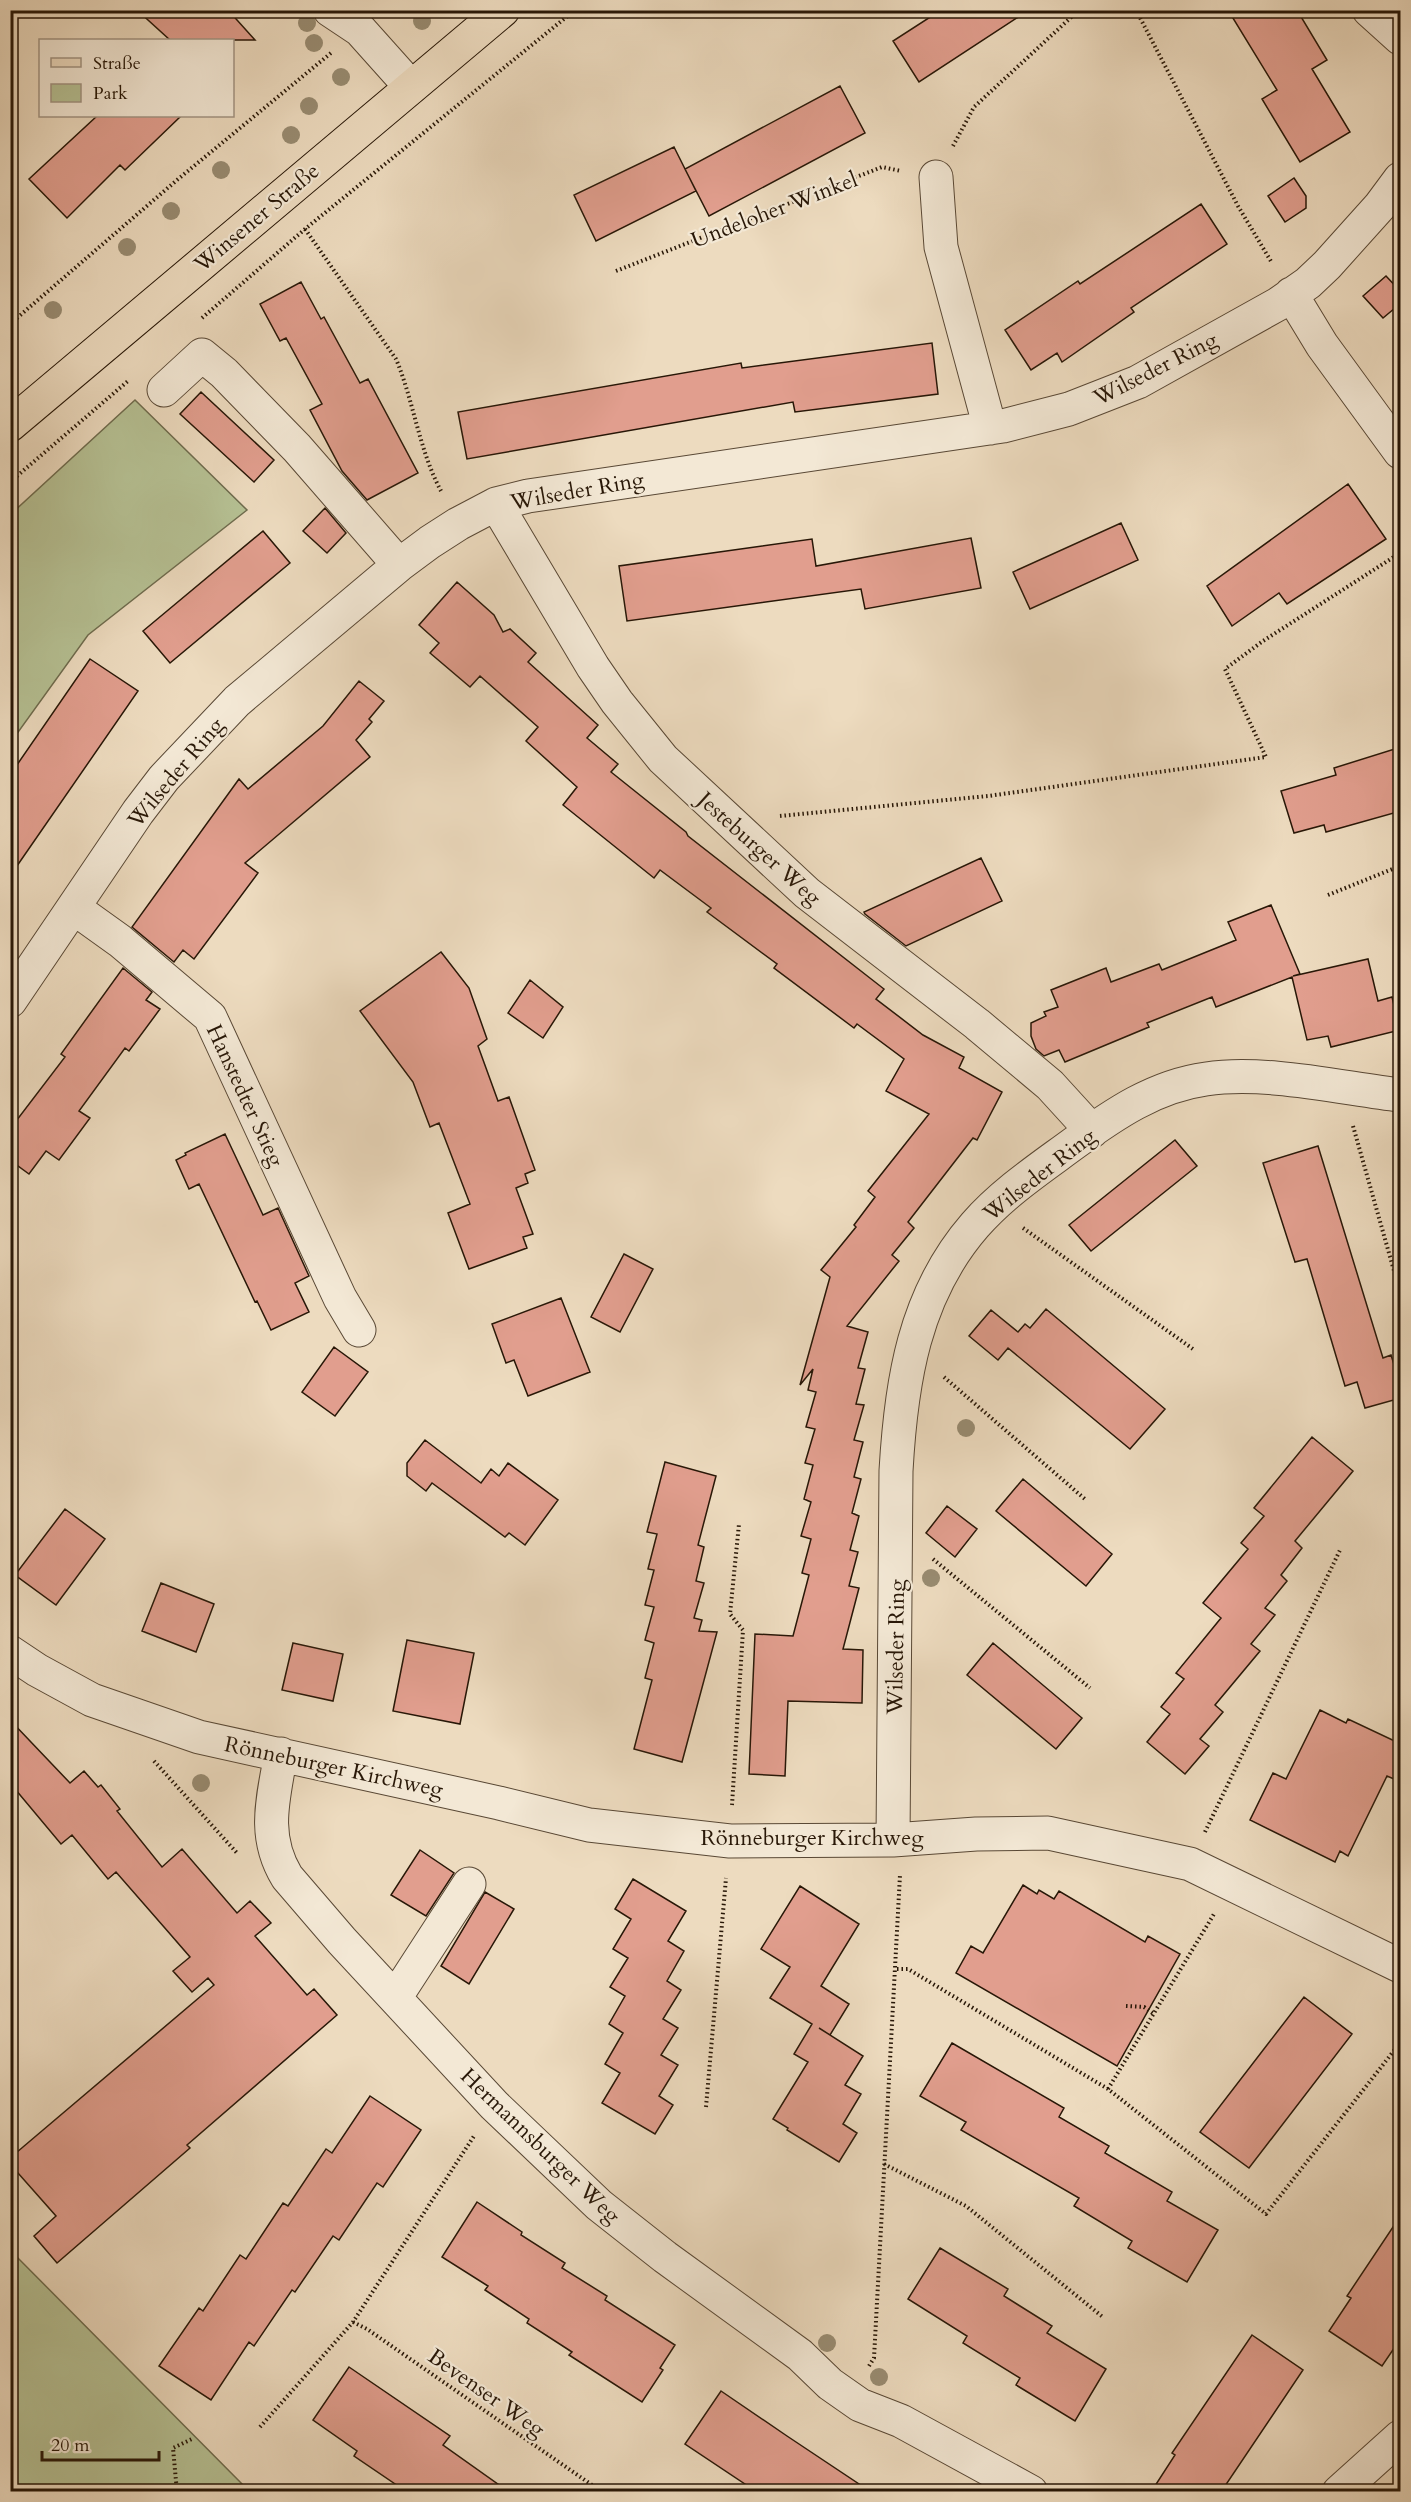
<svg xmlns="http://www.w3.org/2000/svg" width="1411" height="2502" font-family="Cardo,serif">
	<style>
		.green { fill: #b6c194; stroke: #6f6c4e; stroke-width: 1.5 }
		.building { fill: #e19e8e; stroke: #281707; stroke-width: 1.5 }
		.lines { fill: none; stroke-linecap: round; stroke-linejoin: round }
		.minor-casing { stroke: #594835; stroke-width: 35 }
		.major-casing { stroke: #281707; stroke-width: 35 }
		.path { stroke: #281707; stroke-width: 4; stroke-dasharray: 1.5 3; stroke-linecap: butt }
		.minor { stroke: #f3e8d5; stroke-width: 33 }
		.major { stroke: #eddbbf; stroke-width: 33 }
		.tree { fill: #988b71 }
		.labels { text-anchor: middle; stroke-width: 4.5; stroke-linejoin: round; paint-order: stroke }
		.street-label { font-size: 22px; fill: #281707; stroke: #f3e8d5 }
	</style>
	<rect width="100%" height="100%" fill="#eddbbf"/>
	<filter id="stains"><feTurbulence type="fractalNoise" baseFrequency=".00333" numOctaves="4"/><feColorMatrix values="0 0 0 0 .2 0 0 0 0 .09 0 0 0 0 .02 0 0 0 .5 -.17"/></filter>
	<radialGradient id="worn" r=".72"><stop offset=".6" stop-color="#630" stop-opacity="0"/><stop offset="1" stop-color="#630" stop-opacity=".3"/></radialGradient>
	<path class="green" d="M 135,400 L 247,510 L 88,635 L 11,742 L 11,514 Z
		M 10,2250 L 249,2491 L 11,2491 Z"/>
	<path class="building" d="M 137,10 L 228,10 L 255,40 L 170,40 Z
		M 941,10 L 1029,10 L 919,82 L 893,41 Z
		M 1228,10 L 1297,10 L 1327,60 L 1312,69 L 1350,132 L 1300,162 L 1262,99 L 1277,90 Z
		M 840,86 L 865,133 L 709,216 L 685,169 Z
		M 97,116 L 181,116 L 125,170 L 120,165 L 67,218 L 29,179 Z
		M 674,147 L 696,191 L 596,241 L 574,195 Z
		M 1294,178 L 1306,196 L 1306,208 L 1285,222 L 1268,196 Z
		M 1201,204 L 1227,244 L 1131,308 L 1134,312 L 1062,362 L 1057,353 L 1031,370 L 1005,330 L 1078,281 L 1080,284 Z
		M 1386,276 L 1401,292 L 1401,303 L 1383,318 L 1363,296 Z
		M 301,282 L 321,319 L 324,317 L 360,383 L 368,379 L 418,473 L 367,500 L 342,471 L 310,410 L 322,404 L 286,338 L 280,341 L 260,304 Z
		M 932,343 L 938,394 L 795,412 L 793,402 L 467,459 L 458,412 L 741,363 L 742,368 Z
		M 201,392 L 274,460 L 254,482 L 180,414 Z
		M 1348,484 L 1386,539 L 1287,604 L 1279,593 L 1232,626 L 1207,586 Z
		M 325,508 L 346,533 L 327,553 L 303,531 Z
		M 1121,523 L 1138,560 L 1030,609 L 1013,572 Z
		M 263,531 L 290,563 L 170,663 L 143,631 Z
		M 971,538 L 981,588 L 865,609 L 861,589 L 627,621 L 619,566 L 812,539 L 816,566 Z
		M 457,582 L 494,615 L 503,632 L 510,629 L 536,653 L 528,662 L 598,725 L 587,738 L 618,764 L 611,772 L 686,832 L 688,836 L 884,989 L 876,999 L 923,1035 L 964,1057 L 959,1068 L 1002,1092 L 977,1140 L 973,1138 L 908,1222 L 914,1228 L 892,1255 L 899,1261 L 847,1326 L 868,1332 L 858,1368 L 865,1369 L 856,1404 L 864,1405 L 854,1440 L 863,1442 L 854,1477 L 861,1479 L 852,1513 L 859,1516 L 850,1550 L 858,1552 L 849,1586 L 859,1588 L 843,1649 L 863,1650 L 862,1703 L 788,1701 L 785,1776 L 749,1774 L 755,1634 L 793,1636 L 809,1575 L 802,1573 L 811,1539 L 801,1536 L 811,1502 L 804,1499 L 813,1465 L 805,1463 L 815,1429 L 806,1427 L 816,1392 L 808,1390 L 813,1369 L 800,1385 L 830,1277 L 821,1270 L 856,1227 L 854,1225 L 875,1197 L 868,1191 L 929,1114 L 886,1091 L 904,1059 L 857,1024 L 854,1028 L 774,968 L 777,964 L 707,912 L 711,908 L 660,870 L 654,878 L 563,805 L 577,787 L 526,741 L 538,727 L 480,676 L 470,687 L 430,653 L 439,643 L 419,625 Z
		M 90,659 L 138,691 L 10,876 L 10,775 Z
		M 359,681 L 384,701 L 369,719 L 372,722 L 356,740 L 370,757 L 245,863 L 258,873 L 194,959 L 183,950 L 174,962 L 132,927 L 239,779 L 248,789 L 323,726 Z
		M 1401,747 L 1401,811 L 1326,832 L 1324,825 L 1294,833 L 1281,791 L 1336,775 L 1334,768 Z
		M 981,858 L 1002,901 L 906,946 L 865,914 L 864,912 Z
		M 1271,905 L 1300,974 L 1293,976 L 1368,959 L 1378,1001 L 1392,997 L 1400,1030 L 1331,1047 L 1328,1036 L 1307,1040 L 1292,977 L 1216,1007 L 1212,997 L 1147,1023 L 1149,1027 L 1065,1062 L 1059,1050 L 1044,1056 L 1036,1049 L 1031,1036 L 1031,1023 L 1046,1016 L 1044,1012 L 1058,1007 L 1051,990 L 1106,968 L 1111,982 L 1159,964 L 1162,970 L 1236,940 L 1228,922 Z
		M 441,952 L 469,988 L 487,1039 L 478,1046 L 498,1101 L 509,1097 L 535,1170 L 525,1174 L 528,1183 L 516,1188 L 533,1234 L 523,1237 L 527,1248 L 469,1269 L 448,1213 L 470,1204 L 439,1123 L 430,1127 L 413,1082 L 360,1011 Z
		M 123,968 L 152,992 L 146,1000 L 160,1009 L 129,1051 L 125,1048 L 79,1111 L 90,1118 L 59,1160 L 46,1151 L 29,1174 L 10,1160 L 10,1129 L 65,1057 L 61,1054 Z
		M 530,980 L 563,1007 L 543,1038 L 508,1013 Z
		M 225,1134 L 263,1215 L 278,1208 L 309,1276 L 295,1283 L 309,1312 L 271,1330 L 257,1301 L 255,1302 L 199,1184 L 189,1189 L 176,1160 L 186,1155 L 185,1153 Z
		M 1175,1140 L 1197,1166 L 1091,1251 L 1069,1225 Z
		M 1318,1146 L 1383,1358 L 1391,1355 L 1401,1387 L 1401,1398 L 1365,1408 L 1357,1382 L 1345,1386 L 1307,1259 L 1295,1262 L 1263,1163 Z
		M 624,1254 L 653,1269 L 620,1332 L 591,1317 Z
		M 561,1298 L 590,1372 L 528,1396 L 514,1360 L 506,1363 L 492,1324 Z
		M 1046,1309 L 1165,1409 L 1130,1449 L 1008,1348 L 998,1360 L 969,1336 L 991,1310 L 1018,1332 L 1025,1324 L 1030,1328 Z
		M 334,1347 L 368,1372 L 335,1416 L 302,1392 Z
		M 1312,1437 L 1353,1471 L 1295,1541 L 1302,1548 L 1281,1575 L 1287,1581 L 1265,1608 L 1275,1615 L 1251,1644 L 1260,1651 L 1215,1705 L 1223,1712 L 1200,1739 L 1209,1746 L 1185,1774 L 1147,1742 L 1170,1714 L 1161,1707 L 1184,1679 L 1176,1673 L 1221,1618 L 1203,1603 L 1248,1549 L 1241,1543 L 1264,1516 L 1254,1508 Z
		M 425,1440 L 481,1483 L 491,1469 L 499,1476 L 508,1463 L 558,1500 L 525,1545 L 509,1533 L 505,1537 L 432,1483 L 426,1491 L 407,1476 L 407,1463 Z
		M 665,1462 L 716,1476 L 698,1545 L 704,1547 L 696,1581 L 704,1583 L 694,1618 L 702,1620 L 699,1631 L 717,1632 L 682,1762 L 634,1749 L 652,1680 L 645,1678 L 654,1643 L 645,1640 L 654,1607 L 645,1605 L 654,1570 L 648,1569 L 657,1534 L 647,1532 Z
		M 1023,1479 L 1112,1554 L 1086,1586 L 996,1511 Z
		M 947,1506 L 977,1529 L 955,1557 L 926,1533 Z
		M 65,1509 L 105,1539 L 56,1605 L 15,1575 Z
		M 161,1583 L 214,1604 L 196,1652 L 142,1631 Z
		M 407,1640 L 474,1653 L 460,1724 L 393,1711 Z
		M 293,1643 L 343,1654 L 333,1701 L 282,1690 Z
		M 993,1643 L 1082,1718 L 1056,1749 L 967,1675 Z
		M 1320,1710 L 1346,1723 L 1348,1719 L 1401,1744 L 1401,1782 L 1387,1776 L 1348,1856 L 1340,1851 L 1335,1862 L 1250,1820 L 1273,1773 L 1286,1779 Z
		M 10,1720 L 70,1783 L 84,1771 L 98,1787 L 101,1785 L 120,1809 L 117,1811 L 162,1867 L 182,1849 L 237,1913 L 250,1901 L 271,1923 L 255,1936 L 307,1995 L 314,1989 L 337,2015 L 187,2145 L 190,2148 L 57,2263 L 34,2236 L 56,2216 L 10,2164 L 10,2158 L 214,1985 L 208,1978 L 192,1992 L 173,1971 L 190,1957 L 164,1927 L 116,1872 L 108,1879 L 72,1835 L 61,1844 L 10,1783 Z
		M 420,1850 L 454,1873 L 426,1916 L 391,1895 Z
		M 633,1879 L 686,1911 L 668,1941 L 684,1951 L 667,1981 L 681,1990 L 663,2019 L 678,2028 L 661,2055 L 678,2065 L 659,2096 L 673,2105 L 655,2134 L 602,2103 L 620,2073 L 605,2064 L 623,2033 L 609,2024 L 625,1996 L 610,1987 L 628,1958 L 613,1949 L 631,1919 L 615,1909 Z
		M 1023,1885 L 1037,1894 L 1039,1890 L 1054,1899 L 1059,1891 L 1145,1942 L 1148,1936 L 1180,1954 L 1117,2066 L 956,1973 L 971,1946 L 983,1953 Z
		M 800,1886 L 859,1924 L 821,1986 L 849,2004 L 830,2035 L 819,2028 L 863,2056 L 845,2085 L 861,2094 L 843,2124 L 857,2133 L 839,2162 L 787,2130 L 788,2128 L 773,2119 L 808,2062 L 794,2054 L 812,2024 L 770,1998 L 790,1967 L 761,1949 Z
		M 485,1892 L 514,1909 L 469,1984 L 441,1966 Z
		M 1304,1997 L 1352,2034 L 1249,2168 L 1200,2132 Z
		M 952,2043 L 1064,2108 L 1059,2117 L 1109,2146 L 1105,2153 L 1172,2192 L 1167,2201 L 1218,2230 L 1187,2282 L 1128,2248 L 1132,2241 L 1074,2206 L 1079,2198 L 961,2130 L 966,2122 L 920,2096 Z
		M 370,2096 L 421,2130 L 383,2187 L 377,2183 L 339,2240 L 333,2236 L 295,2292 L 292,2290 L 254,2346 L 249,2342 L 211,2400 L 159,2366 L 199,2308 L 203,2311 L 240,2255 L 246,2259 L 283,2203 L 288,2206 L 326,2149 L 332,2153 Z
		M 477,2202 L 522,2232 L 521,2235 L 565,2263 L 562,2268 L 607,2296 L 605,2300 L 675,2345 L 660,2368 L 663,2370 L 642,2402 L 569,2355 L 572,2352 L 527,2323 L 529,2319 L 485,2290 L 488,2286 L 442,2257 Z
		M 1401,2215 L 1401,2338 L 1382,2366 L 1329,2331 L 1351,2298 L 1347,2296 Z
		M 940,2248 L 1008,2289 L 1004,2296 L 1052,2326 L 1047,2333 L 1106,2369 L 1075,2421 L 1016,2385 L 1020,2378 L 963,2343 L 967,2336 L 908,2299 Z
		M 1252,2335 L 1303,2370 L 1221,2492 L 1151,2492 L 1175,2455 L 1172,2453 Z
		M 349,2367 L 450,2436 L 443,2445 L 509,2492 L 407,2492 L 354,2456 L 357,2451 L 313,2420 Z
		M 721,2391 L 787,2436 L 871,2492 L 757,2492 L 685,2444 Z"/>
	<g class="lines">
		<g class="minor-casing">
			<path id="minor" d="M 330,10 L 360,30 L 411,87
				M 1369,10 L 1400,38
				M 936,177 L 941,247 L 990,428
				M 1291,294 L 1322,345 L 1400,452
				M 164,390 L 202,355 L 224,373 L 297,448 L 399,565
				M 496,504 L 593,667 L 617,702 L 663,759 L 807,893 L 977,1024 L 1050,1085 L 1092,1131
				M 74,908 L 120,941 L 210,1017 L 340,1298 L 359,1330
				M 10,1001 L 138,812 L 164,778 L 237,701 L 399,565 L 430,542 L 458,524 L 496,504 L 528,496 L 1003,426 L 1069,409 L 1138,382 L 1278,304 L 1308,283 L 1327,265 L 1380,206 L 1400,179
				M 10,1652 L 37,1670 L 92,1700 L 199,1737 L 499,1803 L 589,1825 L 730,1841 L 893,1840 L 976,1834 L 1048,1833 L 1190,1864 L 1400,1966
				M 281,1754 C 273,1799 262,1836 287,1877 L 342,1941 L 494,2105 L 599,2205 L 665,2257 L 800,2355 L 830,2384 L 860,2405 L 901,2421 L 1031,2492
				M 893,1840 L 896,1471 C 901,1382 914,1295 975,1225 C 1003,1193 1039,1169 1073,1144 C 1114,1114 1155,1086 1206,1079 C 1265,1070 1341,1088 1400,1095
				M 395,1998 L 469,1884
				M 1339,2492 L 1400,2437"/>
		</g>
		<g class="major-casing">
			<path id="major" d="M 10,425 L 503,10"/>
		</g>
		<path class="path" d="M 1136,10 L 1238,206 L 1272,263
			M 953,146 L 974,107 L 1079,10
			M 305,229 L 396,359 C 414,402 419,450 441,491
			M 616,271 L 882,167 L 901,171
			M 202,318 L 305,229 L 575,10
			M 10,324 L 177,180 L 331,53
			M 10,482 L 128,381
			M 780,816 L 988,796 L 1266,757 L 1225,669 L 1263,641 L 1400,553
			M 1328,895 L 1400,866
			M 1353,1126 L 1400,1292
			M 1023,1228 L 1193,1349
			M 944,1377 L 1086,1500
			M 933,1559 L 1090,1688
			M 154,1761 L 237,1853
			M 732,1805 L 743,1630 L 730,1614 L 739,1524
			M 1205,1832 L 1341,1548
			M 897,1969 L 908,1969 L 1108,2089 L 1266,2214 L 1400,2043
			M 1126,2006 L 1144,2007 L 1154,2014
			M 1108,2089 L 1214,1914
			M 706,2107 L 726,1878
			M 884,2164 L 966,2206 L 1104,2318
			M 353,2322 L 367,2329 L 602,2492
			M 869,2366 L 874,2358 L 900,1875
			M 260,2427 L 353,2322 L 474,2136
			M 177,2492 L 173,2448 L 194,2438"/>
		<use href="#minor" class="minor"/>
		<use href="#major" class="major"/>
	</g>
	<g class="tree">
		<circle cx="422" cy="21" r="9"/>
		<circle cx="307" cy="23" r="9"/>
		<circle cx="314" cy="43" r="9"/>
		<circle cx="341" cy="77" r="9"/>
		<circle cx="309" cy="106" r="9"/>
		<circle cx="291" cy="135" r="9"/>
		<circle cx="221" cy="170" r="9"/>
		<circle cx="171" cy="211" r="9"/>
		<circle cx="127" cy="247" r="9"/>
		<circle cx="53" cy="310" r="9"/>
		<circle cx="966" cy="1428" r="9"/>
		<circle cx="931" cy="1578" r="9"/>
		<circle cx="201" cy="1783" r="9"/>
		<circle cx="827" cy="2343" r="9"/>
		<circle cx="879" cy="2377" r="9"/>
	</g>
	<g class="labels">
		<g class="street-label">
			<text transform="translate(774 209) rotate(-21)" y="8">Undeloher Winkel</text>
			<text transform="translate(256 217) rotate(-40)" y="8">Winsener Straße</text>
			<text transform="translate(1155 368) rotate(-27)" y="8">Wilseder Ring</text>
			<text transform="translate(577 490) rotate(-10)" y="8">Wilseder Ring</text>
			<text transform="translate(175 772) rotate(-50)" y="8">Wilseder Ring</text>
			<text transform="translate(760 848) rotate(42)" y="8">Jesteburger Weg</text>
			<text transform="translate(246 1095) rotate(65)" y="8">Hanstedter Stieg</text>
			<text transform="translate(1039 1174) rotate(-38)" y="8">Wilseder Ring</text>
			<text transform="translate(895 1647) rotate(-89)" y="8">Wilseder Ring</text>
			<text transform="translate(334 1766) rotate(12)" y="8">Rönneburger Kirchweg</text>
			<text x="812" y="1845">Rönneburger Kirchweg</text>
			<text transform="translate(541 2145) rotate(44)" y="8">Hermannsburger Weg</text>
			<text transform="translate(487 2392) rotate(35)" y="8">Bevenser Weg</text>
		</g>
	</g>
	<rect width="1411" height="2502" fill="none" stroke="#eddbbf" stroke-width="36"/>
	<rect x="12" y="12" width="1387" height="2478" fill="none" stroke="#281707" stroke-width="3"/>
	<rect x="18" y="18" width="1375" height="2466" fill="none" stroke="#281707" stroke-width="1.5"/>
	<rect x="39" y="39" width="195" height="78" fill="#f3e8d5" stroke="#a29483" stroke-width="1.5"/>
	<rect x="51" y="58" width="30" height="9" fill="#eddbbf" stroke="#a29483" stroke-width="1.5"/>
	<text x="93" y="69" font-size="18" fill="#281707">Straße</text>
	<rect x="51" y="84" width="30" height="18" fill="#b6c194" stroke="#a29483" stroke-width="1.5"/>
	<text x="93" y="99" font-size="18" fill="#281707">Park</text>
	<path d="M42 2451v9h117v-9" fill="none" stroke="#281707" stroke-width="3"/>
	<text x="51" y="2451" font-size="18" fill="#281707" stroke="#f3e8d5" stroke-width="4.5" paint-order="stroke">20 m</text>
	<rect width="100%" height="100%" filter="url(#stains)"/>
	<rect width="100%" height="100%" fill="url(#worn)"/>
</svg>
